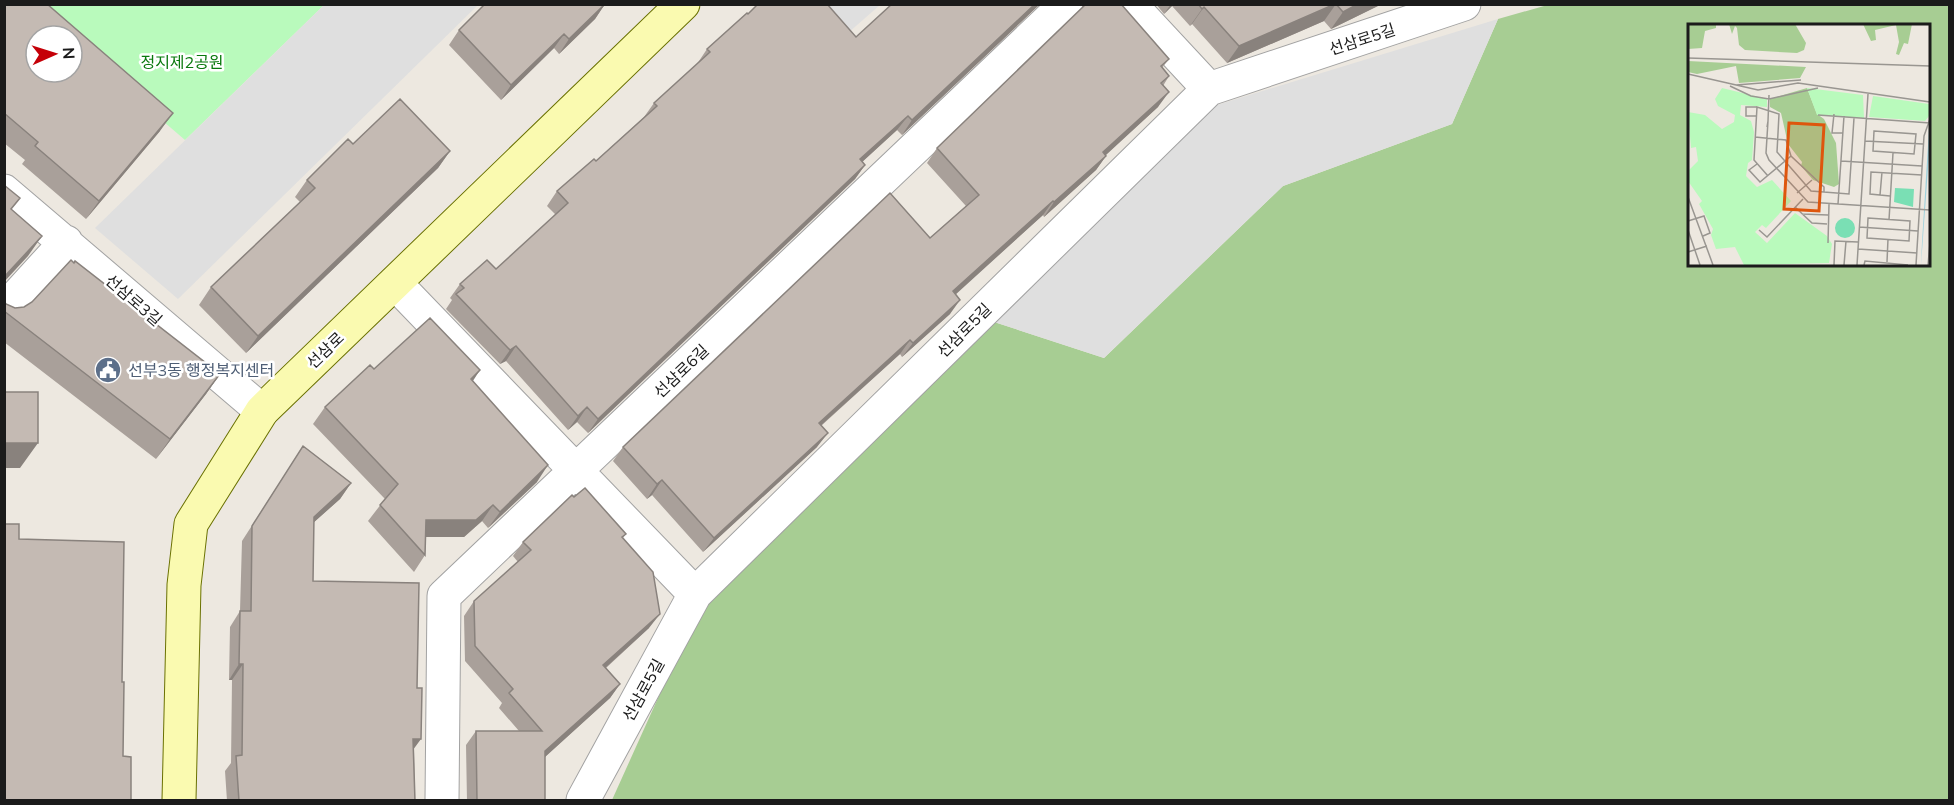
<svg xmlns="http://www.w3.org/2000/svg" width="1954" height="805" font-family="Mulish,'Noto Sans KR',sans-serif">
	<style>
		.forest { fill: #a7cd93; fill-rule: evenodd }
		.park { fill: #b9fabc }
		.parking { fill: #dfdfdf }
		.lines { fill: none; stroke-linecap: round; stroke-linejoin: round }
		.street-casing { stroke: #a2a2a2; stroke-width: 35 }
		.secondary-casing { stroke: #6a7102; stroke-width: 35 }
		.street { stroke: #fff; stroke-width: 33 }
		.secondary { stroke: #fafab0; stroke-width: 33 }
		.wall { fill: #a9a09a }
		.shaded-wall { fill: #89827d }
		.building { fill: #c4bab3; stroke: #89827d; stroke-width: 1.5; fill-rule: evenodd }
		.labels { text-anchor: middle; stroke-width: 5; stroke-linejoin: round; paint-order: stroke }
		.street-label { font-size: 16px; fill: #1b1b1b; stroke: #fff }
		.park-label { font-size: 16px; fill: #09790d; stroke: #fff }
		.service-label { font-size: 16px; fill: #4e5e75; stroke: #fff; text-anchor: start }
		.inset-road { fill: none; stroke: #999691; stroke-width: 1.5 }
		.view { fill: #de560d; fill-opacity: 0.15; stroke: #de560d; stroke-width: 3 }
		.inset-edge { fill: none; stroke: #1b1b1b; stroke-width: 3 }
	</style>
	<rect width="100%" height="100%" fill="#ede8e0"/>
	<path class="forest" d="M 1551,4 L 1949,5 L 1949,800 L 612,800 L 695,616 L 991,321 L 1104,358 L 1283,186 L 1452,124 L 1498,19 ZM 1690,26 L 1928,26 L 1928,264 L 1690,264 Z"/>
	<path class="park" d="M 28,5 L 324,5 L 185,140 L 72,43 L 72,36 Z"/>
	<path class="parking" d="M 324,5 L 478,5 L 178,299 L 95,228 Z
		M 822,5 L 880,5 L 848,33 Z
		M 1498,19 L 1452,124 L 1283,186 L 1104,358 L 991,321 L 1207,108 Z"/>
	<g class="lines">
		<g class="street-casing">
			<path id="street" d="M 1130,4 L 1209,89
				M 4,191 L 262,411
				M 395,283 L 695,594
				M 4,310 L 66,242
				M 442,800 L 444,596 L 1066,4
				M 583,800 L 695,594 L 1209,89 L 1464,4"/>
		</g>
		<g class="secondary-casing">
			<path id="secondary" d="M 179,800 L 184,585 L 191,524 L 262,411 L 683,4"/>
		</g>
		<use href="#street" class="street"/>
		<use href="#secondary" class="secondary"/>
	</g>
	<path class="wall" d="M 4,4 L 160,131 L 86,219 L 22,164 L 25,160 L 4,143 Z
		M 605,4 L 595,19 L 559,54 L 554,48 L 501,100 L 449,45 L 459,30 Z
		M 892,4 L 1040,4 L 902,135 L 897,130 L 862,162 L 865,165 L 855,179 L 588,433 L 577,422 L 568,430 L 506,361 L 500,364 L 446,309 L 452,300 L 450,298 L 460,284 L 496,269 L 556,215 L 547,206 L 557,191 L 596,161 L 644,117 L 654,103 L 697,64 L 707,49 L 748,14 L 856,37 Z
		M 1156,4 L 1382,4 L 1331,29 L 1324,21 L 1227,63 L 1192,24 L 1190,26 L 1172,6 L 1164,14 Z
		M 1169,59 L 1162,68 L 1169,76 L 1163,86 L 1158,107 L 1105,155 L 1106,156 L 1096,170 L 1044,217 L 1043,215 L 955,294 L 950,314 L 902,357 L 900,354 L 821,426 L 817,447 L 703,552 L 652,495 L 647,499 L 613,461 L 623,447 L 930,238 L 966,206 L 927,163 L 937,148 Z
		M 353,144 L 450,151 L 438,168 L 246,353 L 199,305 L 211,287 L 300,202 L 295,197 L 307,180 Z
		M 4,301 L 6,304 L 15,308 L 220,374 L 206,394 L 156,459 L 4,342 Z
		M 374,369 L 473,381 L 537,482 L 488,528 L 482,521 L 464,537 L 426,537 L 425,555 L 414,572 L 368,521 L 385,499 L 313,424 L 325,407 Z
		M 303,446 L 351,483 L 340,499 L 314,522 L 313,581 L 414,749 L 415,801 L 227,801 L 225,771 L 231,763 L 232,680 L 229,680 L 230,627 L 240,611 L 242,541 Z
		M 574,497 L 626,534 L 623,538 L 649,628 L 606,668 L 620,684 L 610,698 L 545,757 L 545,801 L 467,801 L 466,745 L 476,731 L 519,731 L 499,708 L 502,703 L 465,661 L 464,616 L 474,601 L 518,562 L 513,556 L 523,542 Z"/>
	<path class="shaded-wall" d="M 605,4 L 595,19 L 559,54 L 569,39 Z
		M 1035,4 L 1040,4 L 902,135 L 912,120 Z
		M 1171,4 L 1174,4 L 1164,14 Z
		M 1336,4 L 1324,21 L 1227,63 L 1239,46 Z
		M 1358,4 L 1382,4 L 1331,29 L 1343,12 Z
		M 1204,7 L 1192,24 L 1190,26 L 1202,9 Z
		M 564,34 L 554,48 L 501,100 L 511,85 Z
		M 1169,92 L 1158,107 L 1093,167 L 1103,152 Z
		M 173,113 L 160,131 L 86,219 L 99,201 Z
		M 908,116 L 897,130 L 849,174 L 860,159 Z
		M 450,151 L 438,168 L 246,353 L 258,336 Z
		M 1106,156 L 1096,170 L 1044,217 L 1054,202 Z
		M 865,165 L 855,179 L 588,433 L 598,419 Z
		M 1053,201 L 1043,215 L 943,306 L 953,291 Z
		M 42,236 L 28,256 L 4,282 L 4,277 Z
		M 960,300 L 950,314 L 902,357 L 913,343 Z
		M 910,340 L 900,354 L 808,437 L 819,423 Z
		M 516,346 L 506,361 L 500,364 L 510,350 Z
		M 480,370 L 469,387 L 471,379 Z
		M 220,374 L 206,394 L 156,459 L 170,439 Z
		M 587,407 L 577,422 L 568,430 L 578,416 Z
		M 828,433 L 817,447 L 703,552 L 714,538 Z
		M 4,443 L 38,443 L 20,468 L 4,468 Z
		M 548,465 L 537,482 L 488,528 L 500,512 Z
		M 662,480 L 652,495 L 647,499 L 657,484 Z
		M 351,483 L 340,499 L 303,532 L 314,517 Z
		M 493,505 L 482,521 L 464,537 L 414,537 L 426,520 Z
		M 660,614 L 649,628 L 593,679 L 603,665 Z
		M 239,664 L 243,664 L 232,680 L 229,680 Z
		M 620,684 L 610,698 L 535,766 L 545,751 Z
		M 413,739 L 421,739 L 410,754 Z"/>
	<path class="building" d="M 4,4 L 47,4 L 173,113 L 99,201 L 35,146 L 38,142 L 4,113 ZM 36,36 L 72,36 L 72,72 L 36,72 Z
		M 485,4 L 605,4 L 569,39 L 564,34 L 511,85 L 459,30 Z
		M 758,4 L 827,4 L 856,37 L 892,4 L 1035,4 L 912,120 L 908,116 L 860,159 L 865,165 L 598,419 L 587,407 L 578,416 L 516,346 L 510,350 L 456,294 L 464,288 L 460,284 L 487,260 L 496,269 L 568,203 L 557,191 L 594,159 L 596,161 L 657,106 L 654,103 L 710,52 L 707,49 L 747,13 L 748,14 Z
		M 1086,4 L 1121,4 L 1169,59 L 1161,66 L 1169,76 L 1161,83 L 1169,92 L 1103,152 L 1106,156 L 1054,202 L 1053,201 L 953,291 L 960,300 L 913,343 L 910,340 L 819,423 L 828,433 L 714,538 L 662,480 L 657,484 L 623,447 L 890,193 L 930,238 L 979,195 L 937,148 Z
		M 1198,4 L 1335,4 L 1239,46 L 1204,7 L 1202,9 Z
		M 1336,4 L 1358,4 L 1343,12 Z
		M 400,99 L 450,151 L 258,336 L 211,287 L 315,188 L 307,180 L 348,139 L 353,144 Z
		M 4,185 L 20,198 L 11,209 L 42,236 L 4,277 Z
		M 71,260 L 74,263 L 75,261 L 220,374 L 170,439 L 4,311 L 4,301 L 6,304 L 15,308 L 24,307 L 32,302 Z
		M 430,318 L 480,370 L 471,379 L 548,465 L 500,512 L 493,505 L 476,520 L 426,520 L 425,555 L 380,505 L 398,484 L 325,407 L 370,365 L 374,369 Z
		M 4,392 L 38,392 L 38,443 L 4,443 Z
		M 303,446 L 351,483 L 314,517 L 313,581 L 419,583 L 417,688 L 422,688 L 421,739 L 413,739 L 415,801 L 239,801 L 236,756 L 242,755 L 243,664 L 239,664 L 240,611 L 251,611 L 252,526 Z
		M 585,488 L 626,534 L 622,537 L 653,572 L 660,614 L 603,665 L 620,684 L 545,751 L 545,801 L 477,801 L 476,731 L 542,731 L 509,693 L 513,689 L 475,646 L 474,601 L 531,550 L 523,542 L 572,495 L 574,497 Z
		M 4,524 L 19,524 L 19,539 L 124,542 L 122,682 L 124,682 L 123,756 L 131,757 L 131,801 L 4,801 Z"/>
	<defs>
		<g id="civic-disc" transform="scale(1.35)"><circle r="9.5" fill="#5c6f8a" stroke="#fff"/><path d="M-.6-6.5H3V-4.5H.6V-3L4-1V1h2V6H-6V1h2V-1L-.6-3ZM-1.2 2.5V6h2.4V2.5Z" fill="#fff"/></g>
	</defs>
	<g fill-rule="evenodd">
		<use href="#civic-disc" x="108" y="370"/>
	</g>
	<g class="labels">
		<g class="street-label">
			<text transform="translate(1362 39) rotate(-18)" y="6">선삼로5길</text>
			<text transform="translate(134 300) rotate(41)" y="6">선삼로3길</text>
			<text transform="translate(964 330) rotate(-45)" y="6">선삼로5길</text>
			<text transform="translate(325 350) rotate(-44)" y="6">선삼로</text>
			<text transform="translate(681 371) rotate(-44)" y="6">선삼로6길</text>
			<text transform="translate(643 690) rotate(-61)" y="6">선삼로5길</text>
		</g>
		<g class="park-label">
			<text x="182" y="68">정지제2공원</text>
		</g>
		<g class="service-label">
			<text x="128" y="376">선부3동 행정복지센터</text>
		</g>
	</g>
	<g transform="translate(1688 24)">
		<rect width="242" height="242" fill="#ede8e0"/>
		<path d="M 0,0 L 28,0 L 28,4 L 17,7 L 14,24 L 0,25 ZM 41,0 L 107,0 L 118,19 L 116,26 L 109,29 L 57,26 L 51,21 L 49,4 L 47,2 L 44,10 ZM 175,0 L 224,0 L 220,20 L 216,19 L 211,31 L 208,30 L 211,18 L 208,1 L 187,6 L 188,16 L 183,17 ZM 0,37 L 118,43 L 112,54 L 51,59 L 48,42 L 9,50 L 0,48 ZM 119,64 L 129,90 L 136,95 L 148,119 L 151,160 L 146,163 L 125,156 L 113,142 L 114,138 L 100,120 L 93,89 L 82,83 L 82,75 Z" fill="#a7cd93"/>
		<path d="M 34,64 L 79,75 L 79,83 L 53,81 L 52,91 L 63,97 L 66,108 L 64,136 L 60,139 L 58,152 L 69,163 L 84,156 L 103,177 L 78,204 L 74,201 L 67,208 L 79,219 L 107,189 L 139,212 L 144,220 L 141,239 L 56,241 L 47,223 L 28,225 L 23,211 L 25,205 L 11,180 L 14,177 L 0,157 L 0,147 L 10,137 L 8,123 L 3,124 L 0,88 L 17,91 L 34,105 L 46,98 L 47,91 L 30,82 L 27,75 ZM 119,64 L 175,71 L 176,94 L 129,91 ZM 185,72 L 241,80 L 241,92 L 237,97 L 181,93 Z" fill="#b9fabc"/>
		<path d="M 207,164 L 226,165 L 225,183 L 206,178 ZM147 204a10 10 0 1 1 20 0a10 10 0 1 1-20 0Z" fill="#7adfb4"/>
		<path d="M 241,105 L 241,131 L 233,241 L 234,218 Z" fill="#9ed1dc"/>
		<path class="inset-road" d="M 0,34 L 242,42M 0,50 L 70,66 L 110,59 L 242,78M 48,61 L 113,56M 42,62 L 63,72 L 81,75 L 130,64M 146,90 L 144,109 L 155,109M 130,91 L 242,99M 68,92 L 58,92 L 58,83 L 69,83M 80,97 L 81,71M 79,103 L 80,97 L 78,129 L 81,136 L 120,178 L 242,186M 186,107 L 228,110 L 226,130 L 185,127 ZM 67,113 L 98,116 L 103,132 L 136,163 L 136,168M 177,117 L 235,120M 153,137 L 234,142M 69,140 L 61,146 L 72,158 L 103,132M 80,152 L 66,136 L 69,83 L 91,90 L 89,128 L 123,167 L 161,170 L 166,94M 109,169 L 124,156M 192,171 L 194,148M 202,172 L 182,170 L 183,148 L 234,151M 0,173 L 25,241M 150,180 L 156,92M 107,183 L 124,199 L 139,200M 114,190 L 140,191M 180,194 L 222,197 L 221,217 L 179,214 ZM 201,196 L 205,129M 0,197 L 16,192 L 22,209 L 15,212M 171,203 L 230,207M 0,206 L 12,241M 71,206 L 79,213 L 115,175M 140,219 L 141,180M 170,225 L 229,229M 0,228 L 19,222M 199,238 L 200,215M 146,241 L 147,217 L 170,218M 156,241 L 158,217M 169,241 L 180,70M 176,241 L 177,237 L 220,241M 228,241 L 236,112 L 242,95M 240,241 L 242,219"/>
		<path class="view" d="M 101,99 L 136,101 L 131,187 L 96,185 Z"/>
		<rect width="242" height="242" class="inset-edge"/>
	</g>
	<rect width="1954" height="805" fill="none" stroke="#1b1b1b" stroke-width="12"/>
	<g transform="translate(54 54) rotate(87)"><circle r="28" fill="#ffffff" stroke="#a4a4a4" stroke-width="1.5"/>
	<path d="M0-4.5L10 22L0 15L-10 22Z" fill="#c50008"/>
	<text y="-9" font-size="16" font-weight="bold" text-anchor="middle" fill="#1b1b1b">N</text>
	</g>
</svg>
